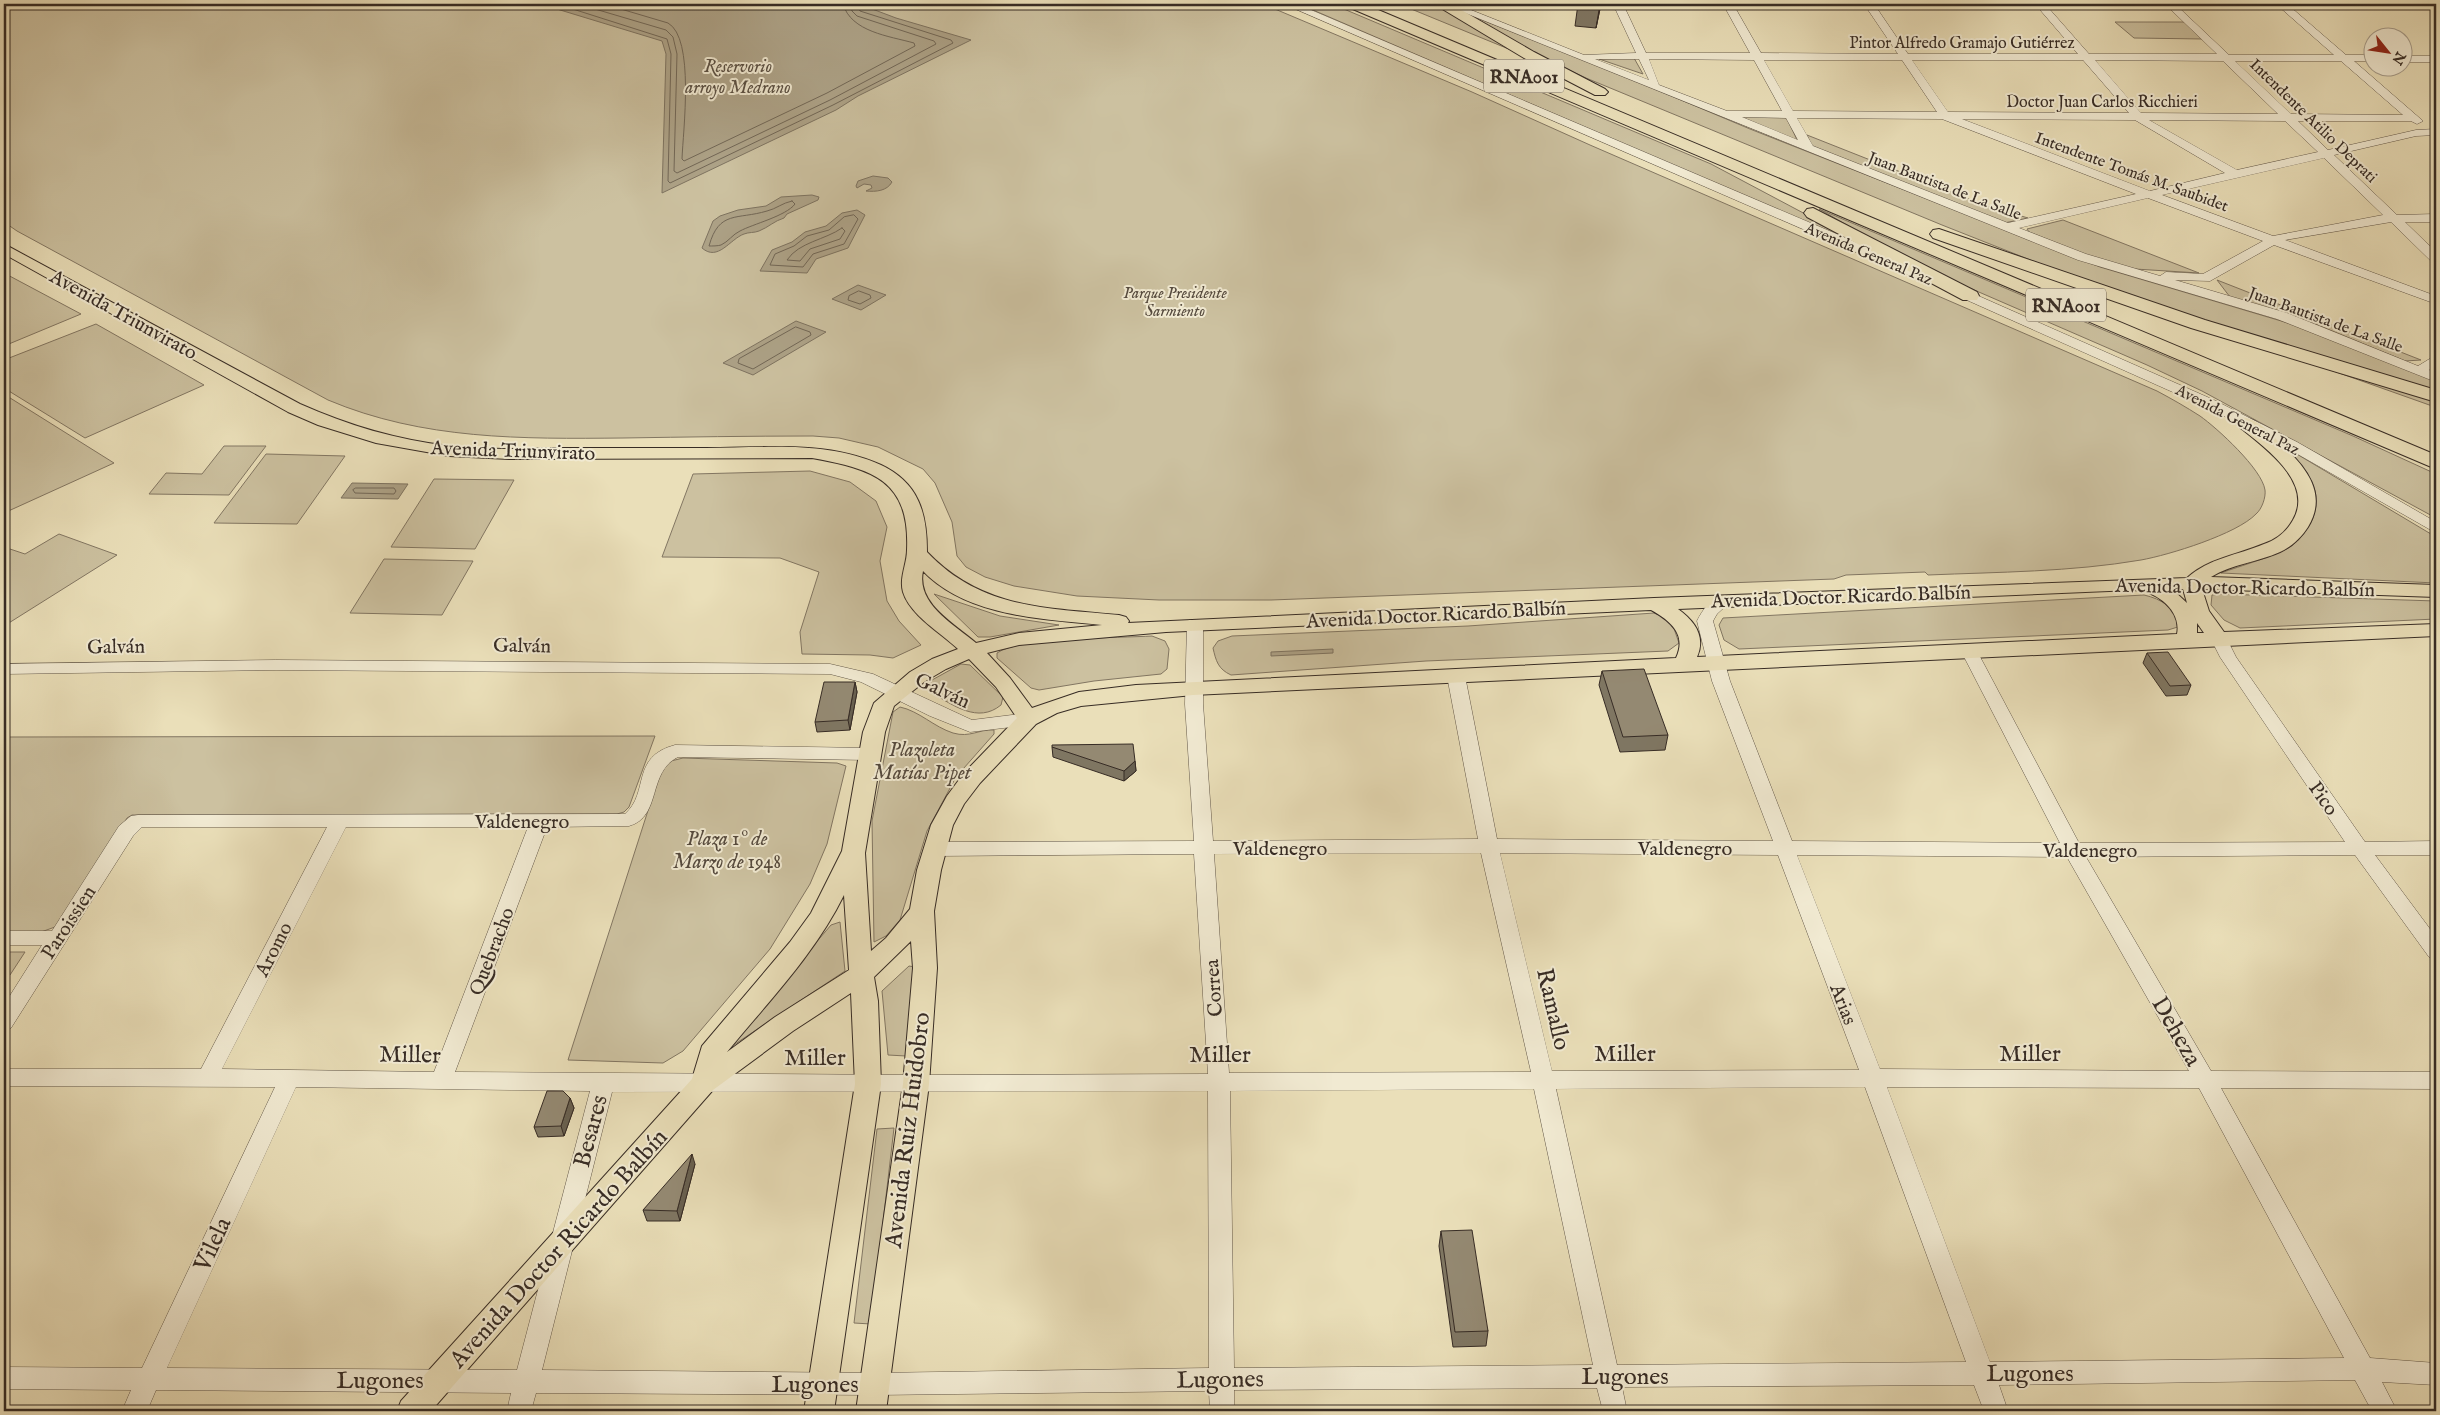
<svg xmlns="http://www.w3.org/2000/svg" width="2440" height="1415" font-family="'IM FELL English',serif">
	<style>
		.green { fill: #ccc1a0; stroke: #827662 }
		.water { fill: #ada287; stroke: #7e7360 }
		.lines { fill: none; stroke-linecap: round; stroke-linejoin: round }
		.shore { stroke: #726756; stroke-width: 1 }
		.minor-casing { stroke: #64594a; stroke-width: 1 }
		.major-casing { stroke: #372c25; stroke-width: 2 }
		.highway-casing { stroke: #372c25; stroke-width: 2 }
		.minor { fill: #f1ead2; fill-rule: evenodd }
		.major { fill: #eadfb9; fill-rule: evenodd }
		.highway { fill: #eadfb9; fill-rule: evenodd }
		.wall { fill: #7f7662; stroke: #372c25 }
		.shaded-wall { fill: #686050; stroke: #372c25 }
		.building { fill: #948972; stroke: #372c25 }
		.labels { text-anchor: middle; stroke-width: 4; stroke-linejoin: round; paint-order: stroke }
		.far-street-label { font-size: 16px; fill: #372c25; stroke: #f1ead2 }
		.far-park-label { font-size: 16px; font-style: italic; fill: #554a3e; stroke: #f1ead2 }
		.far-water-label { font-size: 18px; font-style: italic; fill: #5a4f42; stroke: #f1ead2 }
		.shield { fill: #f1ead2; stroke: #6f6559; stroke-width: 1 }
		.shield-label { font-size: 19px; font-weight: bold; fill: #372c25 }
		.street-label { font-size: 20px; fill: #372c25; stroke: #f1ead2 }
		.park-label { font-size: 20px; font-style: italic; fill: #554a3e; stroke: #f1ead2 }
		.near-street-label { font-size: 24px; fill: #372c25; stroke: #f1ead2 }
	</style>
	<rect width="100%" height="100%" fill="#eadfb9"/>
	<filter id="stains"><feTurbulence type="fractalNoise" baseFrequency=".004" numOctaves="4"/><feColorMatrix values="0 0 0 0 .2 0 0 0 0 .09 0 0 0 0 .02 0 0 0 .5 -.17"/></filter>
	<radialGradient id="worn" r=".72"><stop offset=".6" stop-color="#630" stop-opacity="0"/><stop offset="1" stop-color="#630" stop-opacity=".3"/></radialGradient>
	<path class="green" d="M 18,4 L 1263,4 L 1472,92 L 1590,145 L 2157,391 C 2172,399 2186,407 2200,416 C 2217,428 2262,469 2265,490 C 2266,497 2262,509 2256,514 C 2237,534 2169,555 2141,560 C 2071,572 1998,572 1928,575 L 1925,572 L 1846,575 L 1834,579 L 1271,600 L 1159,600 L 1077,596 L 1014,586 L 985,577 L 966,567 L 957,556 L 952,522 L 935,483 L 923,469 L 878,447 L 839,438 L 813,436 C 749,436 686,437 623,438 C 522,439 423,440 328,400 L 17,231 L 4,222 L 4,14 Z
		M 1299,4 L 1332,4 L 1711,164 L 1858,242 L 1854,243 Z
		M 1399,4 L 1435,4 L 1516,52 Z
		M 1465,13 L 1624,76 L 1750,129 L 2100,267 L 2298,326 L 2436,381 L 2436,392 L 2153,304 L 2043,265 L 1942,225 L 1586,78 L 1537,55 Z
		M 2115,22 L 2185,22 L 2203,39 L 2134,38 Z
		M 1634,58 L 1643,74 L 1599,59 Z
		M 1737,115 L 1786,116 L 1797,140 L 1793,140 Z
		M 1807,135 L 1984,205 L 2028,218 L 2004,223 L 1812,146 Z
		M 1819,209 L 2353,436 L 2436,474 L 2436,518 L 2202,391 L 2147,365 L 1965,286 L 1873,240 Z
		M 2063,220 L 2199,273 L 2135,269 L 2094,258 L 2029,232 L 2027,229 Z
		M 4,273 L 81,314 L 4,346 Z
		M 2217,280 L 2421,360 L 2405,361 L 2308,321 L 2230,297 Z
		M 96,324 L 204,385 L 85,438 L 4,388 L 4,360 Z
		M 2249,341 L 2436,398 L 2436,407 L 2435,407 Z
		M 7,396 L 114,463 L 4,513 L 4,398 Z
		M 224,446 L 266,446 L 229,495 L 149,494 L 166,473 L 202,474 Z
		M 2286,450 L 2290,450 L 2436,537 L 2436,583 L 2221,573 C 2240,566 2275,556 2290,547 C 2300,540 2307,530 2312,520 C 2325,491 2306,469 2286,450 Z
		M 266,454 L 345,456 L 297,524 L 214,523 Z
		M 810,471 L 850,482 L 876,501 L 887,527 L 880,561 L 887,601 L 899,621 L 921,645 L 893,658 L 870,655 L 802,654 L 800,632 L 819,572 L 780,558 L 662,557 L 693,474 Z
		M 434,479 L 514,480 L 475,549 L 391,547 Z
		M 59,534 L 117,555 L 4,626 L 4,547 L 25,554 Z
		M 384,559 L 473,561 L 442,615 L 350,613 Z
		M 934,594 L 1000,616 L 1059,625 L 990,637 L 978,637 Z
		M 2220,594 L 2436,601 L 2436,619 L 2240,628 L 2224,620 L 2211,605 L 2212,595 Z
		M 2144,595 C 2162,599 2175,608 2181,626 L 2168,630 L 1739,649 L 1724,640 L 1719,625 L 1723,618 Z
		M 1654,613 L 1671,620 L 1679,643 L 1668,651 L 1426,661 L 1231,675 C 1218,669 1216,661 1213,648 L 1218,641 L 1232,636 L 1468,626 Z
		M 1152,636 L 1165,641 L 1169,649 L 1167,669 L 1161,674 L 1094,681 L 1039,690 L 1031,688 L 997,658 L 997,653 C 1019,637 1120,638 1152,636 Z
		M 961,664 L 970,665 L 1003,697 L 1001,705 C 978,724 953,705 932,693 L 929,686 L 932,680 Z
		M 900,707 C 919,711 934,727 953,733 C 970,738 979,729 994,730 L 994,734 L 956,777 L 927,831 L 900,920 L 886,936 L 874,942 L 872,821 L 893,712 Z
		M 655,736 L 629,807 L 624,812 L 617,814 L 132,815 L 127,818 L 55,927 L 41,932 L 4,932 L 4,737 Z
		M 683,758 L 837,763 L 846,766 L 827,844 L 810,884 L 770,949 L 683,1051 L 663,1063 L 568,1060 L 661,770 L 671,761 Z
		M 840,922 L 845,971 L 723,1052 L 831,925 Z
		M 4,952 L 25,952 L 10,975 L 4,975 Z
		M 909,966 L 915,967 L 906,1056 L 888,1055 L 882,991 Z
		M 894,1128 L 871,1324 L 854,1323 L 877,1129 Z"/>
	<path class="water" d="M 554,4 L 859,4 L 896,18 L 971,40 L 858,96 L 836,110 L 662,193 L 666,54 L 662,41 L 547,6 Z
		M 873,176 L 888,178 L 892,182 C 887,191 876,192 866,191 L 872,188 L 871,185 L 864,184 L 857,188 L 856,186 L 858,181 Z
		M 812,195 L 819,197 L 818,200 L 787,214 L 784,218 C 774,221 769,227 759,231 C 754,233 749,232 744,234 C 730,239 718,262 702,248 L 713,221 L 720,216 L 738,210 L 766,206 L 781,197 Z
		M 857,210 L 865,215 L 848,248 L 816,259 L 807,273 L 760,271 L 772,250 L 792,242 L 805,232 L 826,226 L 842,213 Z
		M 858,285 L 886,295 L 861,310 L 832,299 Z
		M 796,321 L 826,332 L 753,375 L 723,363 Z
		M 352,483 L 408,484 L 398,499 L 341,498 Z
		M 1333,649 L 1333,653 L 1271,656 L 1271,652 Z"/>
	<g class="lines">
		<path class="shore" d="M 557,4 L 667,39 L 671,54 L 668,181 L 670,183 L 833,105 L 953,43 L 951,40 L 860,11 L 857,4
			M 578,4 L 666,30 L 673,37 L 677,54 L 674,171 L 677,173 L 830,100 L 936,44 L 934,41 L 857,16 L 852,11 L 850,4
			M 604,4 L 668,23 C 695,38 683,131 682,159 L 684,161 L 827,93 L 915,46 L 914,43 C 889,36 851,32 843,4
			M 792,201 L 795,204 C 786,216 753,224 740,231 C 733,234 728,242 721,245 C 718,246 712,246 709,246 C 719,210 737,220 767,211 C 776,209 782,203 792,201 Z
			M 854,215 L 858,219 L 844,244 L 813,254 L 803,267 L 770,265 L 775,254 L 794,246 L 807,236 L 829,230 L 844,217 Z
			M 842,228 L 845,231 L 840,239 L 810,249 L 800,261 L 787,260 C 799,242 825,240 842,228 Z
			M 859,291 L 870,295 L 871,298 L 860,304 L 848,300 L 849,296 Z
			M 796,327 L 810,332 L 811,335 L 753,369 L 738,363 L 739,359 Z
			M 356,488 L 394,488 L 396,491 L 394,494 L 355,493 L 353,490 Z"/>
		<g class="minor-casing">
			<path id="minor" d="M 1284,4 L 1297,4 L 1928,273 L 1929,276 L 1923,280 L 1918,279 Z
				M 1443,4 L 1456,4 L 1584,55 L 1636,53 L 1613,4 L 1623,4 L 1646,53 L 1750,53 L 1723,4 L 1733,4 L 1761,53 L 1898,54 L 1864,4 L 1874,4 L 1908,54 L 2078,54 L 2035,4 L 2045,4 L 2089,54 L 2217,54 L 2165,4 L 2175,4 L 2229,55 L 2334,55 L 2276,4 L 2287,4 L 2346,55 L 2372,55 L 2372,61 L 2354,61 L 2423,121 L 2417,124 L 2411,121 L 2298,121 L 2328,150 L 2416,130 L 2436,129 L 2436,135 L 2416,136 L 2334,155 L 2397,215 L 2436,214 L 2436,222 L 2405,222 L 2436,252 L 2436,263 L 2432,262 L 2391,222 L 2285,240 L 2436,296 L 2436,304 L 2274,245 L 2210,281 L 2175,280 L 2287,313 L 2418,366 L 2436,355 L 2436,365 L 2429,370 L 2436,373 L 2436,382 L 2277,319 L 2078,260 ZM 1595,59 L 1639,59 L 1649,80 ZM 1649,59 L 1754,60 L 1782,111 L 1727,111 L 1659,85 ZM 1764,60 L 1902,60 L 1937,112 L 1793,111 ZM 1912,60 L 2083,60 L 2129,113 L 1948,112 ZM 2095,60 L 2223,61 L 2278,114 L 2141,113 ZM 2235,61 L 2341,61 L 2403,115 L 2291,114 ZM 1742,117 L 1786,118 L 1798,140 ZM 1797,118 L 1942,119 L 2136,194 L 2008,223 L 1813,146 ZM 1962,119 L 2135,120 L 2225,173 L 2150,191 ZM 2149,120 L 2285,121 L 2318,152 L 2237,170 ZM 2324,158 L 2383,215 L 2273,236 L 2162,195 ZM 2148,198 L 2263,241 L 2203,274 L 2166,272 L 2160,276 L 2086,254 L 2019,228 Z
				M 2427,4 L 2436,4 L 2436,10 Z
				M 2402,56 L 2436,56 L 2436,62 L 2402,62 Z
				M 1956,286 L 2214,400 L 2297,442 L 2436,522 L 2436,533 L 2287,448 L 2204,406 L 1951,293 L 1950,290 Z
				M 1723,596 L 1729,598 L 1731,601 L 1717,614 L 1713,621 L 1730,681 L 1792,841 L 2060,843 L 1961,651 L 1963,647 L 1975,647 L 1977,651 L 2079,843 L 2345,842 L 2220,657 L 2211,639 L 2213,635 L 2225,635 L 2236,657 L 2365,842 L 2436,841 L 2436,855 L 2375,855 L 2436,937 L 2436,959 L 2429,957 L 2355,855 L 2086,857 L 2211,1071 L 2436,1072 L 2436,1089 L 2221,1088 L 2370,1358 L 2436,1363 L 2436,1385 L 2382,1382 L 2397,1411 L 2372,1411 L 2355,1380 L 1999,1385 L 2008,1411 L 1984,1411 L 1974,1385 L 1622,1387 L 1627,1411 L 1603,1411 L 1597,1388 L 1234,1390 L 1234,1411 L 1210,1411 L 1209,1391 L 874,1395 L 536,1393 L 531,1411 L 507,1411 L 511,1393 L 156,1390 L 147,1411 L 122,1411 L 131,1390 L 4,1389 L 4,1367 L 142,1368 L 275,1087 L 4,1086 L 4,1069 L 201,1069 L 327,827 L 142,827 L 133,836 L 11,1028 L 4,1030 L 4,1005 L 42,945 L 4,945 L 4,931 L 52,931 L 119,826 L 131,816 L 138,815 L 625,814 C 650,792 630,757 675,745 L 869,748 L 875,750 L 878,754 L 875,758 L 869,760 L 678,757 C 647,772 662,817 629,826 L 547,827 L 455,1072 L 916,1075 L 1208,1074 L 1194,854 L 934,856 L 927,854 L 924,849 L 927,844 L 934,842 L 1194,841 L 1185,704 L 1187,624 L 1189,620 L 1201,620 L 1203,624 L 1203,704 L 1213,841 L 1478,839 L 1447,676 L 1450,672 L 1462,672 L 1465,676 L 1497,839 L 1773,841 L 1712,681 L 1697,621 C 1703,609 1710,599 1723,596 ZM 346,827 L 528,827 L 434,1072 L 222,1069 ZM 1481,853 L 1531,1072 L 1229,1073 L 1214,854 ZM 1500,853 L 1778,855 L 1859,1070 L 1552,1071 ZM 1797,855 L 2067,857 L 2189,1071 L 1880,1069 ZM 296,1087 L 590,1091 L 517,1370 L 167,1368 ZM 1865,1087 L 1966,1362 L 1617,1365 L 1556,1089 ZM 1887,1087 L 2199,1088 L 2344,1358 L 1990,1362 ZM 1534,1089 L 1593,1365 L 1234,1368 L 1230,1091 ZM 1208,1091 L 1209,1368 L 874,1373 L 542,1370 L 612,1092 Z
				M 276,660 L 830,664 L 873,674 L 972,720 L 1028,713 L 1034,715 L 1037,719 L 1034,723 L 1028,725 L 970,732 L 930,716 L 861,682 L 830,674 L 276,670 L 4,674 L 4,664 Z"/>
		</g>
		<g class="major-casing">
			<path id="major" d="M 4,244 L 300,404 C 347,425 397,440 449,446 C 485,450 522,449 558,448 C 607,448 656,448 706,448 C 763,448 827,440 881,465 C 919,483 927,513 927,552 C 981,609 1046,608 1119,615 L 1126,617 L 1129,621 L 1128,623 L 1654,598 L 2187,578 C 2209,558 2238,555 2264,544 C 2276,540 2287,531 2293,520 C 2315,482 2263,446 2238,426 L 2235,422 L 2238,418 C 2254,414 2271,434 2282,445 C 2306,467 2328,494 2308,527 C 2301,538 2291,547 2280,552 C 2258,562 2232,564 2211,577 L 2436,585 L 2436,597 L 2202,589 L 2209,611 L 2224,632 L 2436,624 L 2436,636 L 1193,695 L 1081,706 L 1057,713 L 1036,724 L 980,783 L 964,804 L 953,825 L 941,870 L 934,911 L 937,968 L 929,1084 L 886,1411 L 856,1411 L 903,1084 L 913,968 L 911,941 L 874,977 L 878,1001 L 881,1084 L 834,1411 L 804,1411 L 855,1084 L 851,993 L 793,1031 L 713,1090 L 431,1411 L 397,1411 L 401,1401 L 692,1079 L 702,1046 L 790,942 L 811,913 L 842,851 L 863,732 L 874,703 L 910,672 L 932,659 L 958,649 C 941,633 910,615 903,592 C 899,578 907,564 907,550 C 910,480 873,469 812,458 L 509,459 L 449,456 L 376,443 L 318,425 L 288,412 L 4,254 ZM 923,571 C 967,617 1044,619 1102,625 L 1019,633 L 976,643 C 954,624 916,604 923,571 ZM 2172,589 L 2183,589 L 2187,603 ZM 2133,590 C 2155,590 2182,610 2177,634 L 1697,657 C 1706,637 1695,621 1678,609 ZM 1651,610 C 1671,621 1687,635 1676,658 L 1136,685 L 1079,692 L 1032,708 L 1010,678 L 987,653 L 1019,645 L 1166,632 ZM 2197,623 L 2204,633 L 2197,633 ZM 969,659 L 996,687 L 1017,718 L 964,773 L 947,796 L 931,825 L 917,870 L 910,909 L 886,938 L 871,951 L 865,853 L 885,732 L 894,706 L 924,682 L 946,669 ZM 844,895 L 849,970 L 775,1017 L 727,1052 C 768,1002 815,954 844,895 Z"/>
		</g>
		<g class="highway-casing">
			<path id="highway" d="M 1346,4 L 1364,4 L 2436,455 L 2436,469 L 1348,7 Z
				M 1434,4 L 1451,4 L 1534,52 L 1605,89 L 1608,92 L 1605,95 L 1595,95 L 1524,58 Z
				M 1813,208 L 1977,292 L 1979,296 L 1977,300 L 1963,300 L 1807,217 L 1804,213 L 1807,209 Z
				M 1939,229 L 2205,320 L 2436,390 L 2436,402 L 2191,328 L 1933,238 L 1930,234 L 1933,230 Z"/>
		</g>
		<use href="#minor" class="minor"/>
		<use href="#major" class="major"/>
		<use href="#highway" class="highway"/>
	</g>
	<path class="wall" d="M 1578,4 L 1601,4 L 1596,28 L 1575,26 Z
		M 2147,653 L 2191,685 L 2187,695 L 2166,696 L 2143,663 Z
		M 1602,671 L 1668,735 L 1665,750 L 1620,752 L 1599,685 Z
		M 855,682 L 857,692 L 850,730 L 817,732 L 815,722 Z
		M 1052,747 L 1135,761 L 1136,771 L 1124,781 L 1053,757 Z
		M 570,1098 L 574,1108 L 564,1136 L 538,1137 L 534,1127 Z
		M 695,1164 L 680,1221 L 647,1221 L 643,1210 Z
		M 1441,1231 L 1488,1331 L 1486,1346 L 1453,1347 L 1439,1246 Z"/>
	<path class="shaded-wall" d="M 1600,4 L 1601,4 L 1596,28 Z
		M 855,682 L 857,692 L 850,730 L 848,720 Z
		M 1135,761 L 1136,771 L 1124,781 L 1124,771 Z
		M 570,1098 L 574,1108 L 564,1136 L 561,1126 Z
		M 692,1154 L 695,1164 L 680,1221 L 677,1211 Z"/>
	<path class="building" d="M 2168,652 L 2191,685 L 2170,686 L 2147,653 Z
		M 1644,669 L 1668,735 L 1623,737 L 1602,671 Z
		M 824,682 L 855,682 L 848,720 L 815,722 Z
		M 1133,744 L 1135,761 L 1124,771 L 1052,747 L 1052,745 Z
		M 547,1091 L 563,1091 L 570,1098 L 561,1126 L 534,1127 Z
		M 692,1154 L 677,1211 L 643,1210 Z
		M 1472,1230 L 1488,1331 L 1455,1332 L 1441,1231 Z"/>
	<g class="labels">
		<g class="far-street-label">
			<text x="1962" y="48">Pintor Alfredo Gramajo Gutiérrez</text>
			<text x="2102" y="107">Doctor Juan Carlos Ricchieri</text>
			<text transform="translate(2314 120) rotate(44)" y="6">Intendente Atilio Deprati</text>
			<text transform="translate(2132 171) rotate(20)" y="6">Intendente Tomás M. Saubidet</text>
			<text transform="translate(1945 185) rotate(21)" y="6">Juan Bautista de La Salle</text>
			<text transform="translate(1869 253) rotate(23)" y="6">Avenida General Paz</text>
			<text transform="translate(2326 319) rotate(20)" y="6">Juan Bautista de La Salle</text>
			<text transform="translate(2238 419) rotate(27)" y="6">Avenida General Paz</text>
		</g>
		<g class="far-park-label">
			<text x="1175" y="298">Parque Presidente<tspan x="1175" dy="18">Sarmiento</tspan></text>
		</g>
		<g class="far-water-label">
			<text x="738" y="72">Reservorio<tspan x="738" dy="21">arroyo Medrano</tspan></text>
		</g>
		<g class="shield">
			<rect x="1484" y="59.5" width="80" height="33" rx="4"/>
			<rect x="2026" y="288.5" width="80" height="33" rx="4"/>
		</g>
		<g class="shield-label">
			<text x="1524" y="83">RNA001</text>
			<text x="2066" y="312">RNA001</text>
		</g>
		<g class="street-label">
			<text transform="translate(124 314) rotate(29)" y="7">Avenida Triunvirato</text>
			<text transform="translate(513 450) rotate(2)" y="7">Avenida Triunvirato</text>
			<text transform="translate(2245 587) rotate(1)" y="7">Avenida Doctor Ricardo Balbín</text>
			<text transform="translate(1841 596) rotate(-2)" y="7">Avenida Doctor Ricardo Balbín</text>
			<text transform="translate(1436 614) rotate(-3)" y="7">Avenida Doctor Ricardo Balbín</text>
			<text transform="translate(522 645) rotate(1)" y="7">Galván</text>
			<text transform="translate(116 646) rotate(-1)" y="7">Galván</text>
			<text transform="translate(943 690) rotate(25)" y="7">Galván</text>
			<text transform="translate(2324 798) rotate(55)" y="7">Pico</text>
			<text x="522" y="828">Valdenegro</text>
			<text x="1280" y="855">Valdenegro</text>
			<text x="1685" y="855">Valdenegro</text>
			<text x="2090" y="857">Valdenegro</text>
			<text transform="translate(68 922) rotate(-57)" y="7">Paroissien</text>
			<text transform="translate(273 949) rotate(-63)" y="7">Aromo</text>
			<text transform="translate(491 951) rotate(-69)" y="7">Quebracho</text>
			<text transform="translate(1213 988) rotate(-94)" y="7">Correa</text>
			<text transform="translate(1844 1004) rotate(69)" y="7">Arias</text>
		</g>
		<g class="park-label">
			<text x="922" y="756">Plazoleta<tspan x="922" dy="23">Matías Pipet</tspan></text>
			<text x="727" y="845">Plaza 1º de<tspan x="727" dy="23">Marzo de 1948</tspan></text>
		</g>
		<g class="near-street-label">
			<text transform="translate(1554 1009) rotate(77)" y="8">Ramallo</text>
			<text transform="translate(2177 1031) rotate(60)" y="8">Deheza</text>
			<text x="1625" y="1061">Miller</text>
			<text x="2030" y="1061">Miller</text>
			<text transform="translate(410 1054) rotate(1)" y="8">Miller</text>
			<text x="1220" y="1062">Miller</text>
			<text x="815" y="1065">Miller</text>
			<text transform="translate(907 1130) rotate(-83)" y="8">Avenida Ruiz Huidobro</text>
			<text transform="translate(590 1131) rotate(-75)" y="8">Besares</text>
			<text transform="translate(212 1244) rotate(-65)" y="8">Vilela</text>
			<text transform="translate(558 1248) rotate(-48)" y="8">Avenida Doctor Ricardo Balbín</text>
			<text x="2030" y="1381">Lugones</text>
			<text x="1625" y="1384">Lugones</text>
			<text transform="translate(1220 1379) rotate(-1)" y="8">Lugones</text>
			<text x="380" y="1388">Lugones</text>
			<text x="815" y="1392">Lugones</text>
		</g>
	</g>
	<rect width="2440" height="1415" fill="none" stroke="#eadfb9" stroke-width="20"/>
	<rect x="5" y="5" width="2430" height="1405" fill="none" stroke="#372c25" stroke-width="2.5"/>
	<rect x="10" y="10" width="2420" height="1395" fill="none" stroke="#372c25"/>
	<g transform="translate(2388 52) rotate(120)"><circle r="24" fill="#f1ead2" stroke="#a79e8d"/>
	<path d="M0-4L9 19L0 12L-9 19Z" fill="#8f2418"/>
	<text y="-8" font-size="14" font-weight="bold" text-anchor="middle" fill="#372c25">N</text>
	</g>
	<rect width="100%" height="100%" filter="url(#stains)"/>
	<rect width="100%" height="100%" fill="url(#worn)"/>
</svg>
